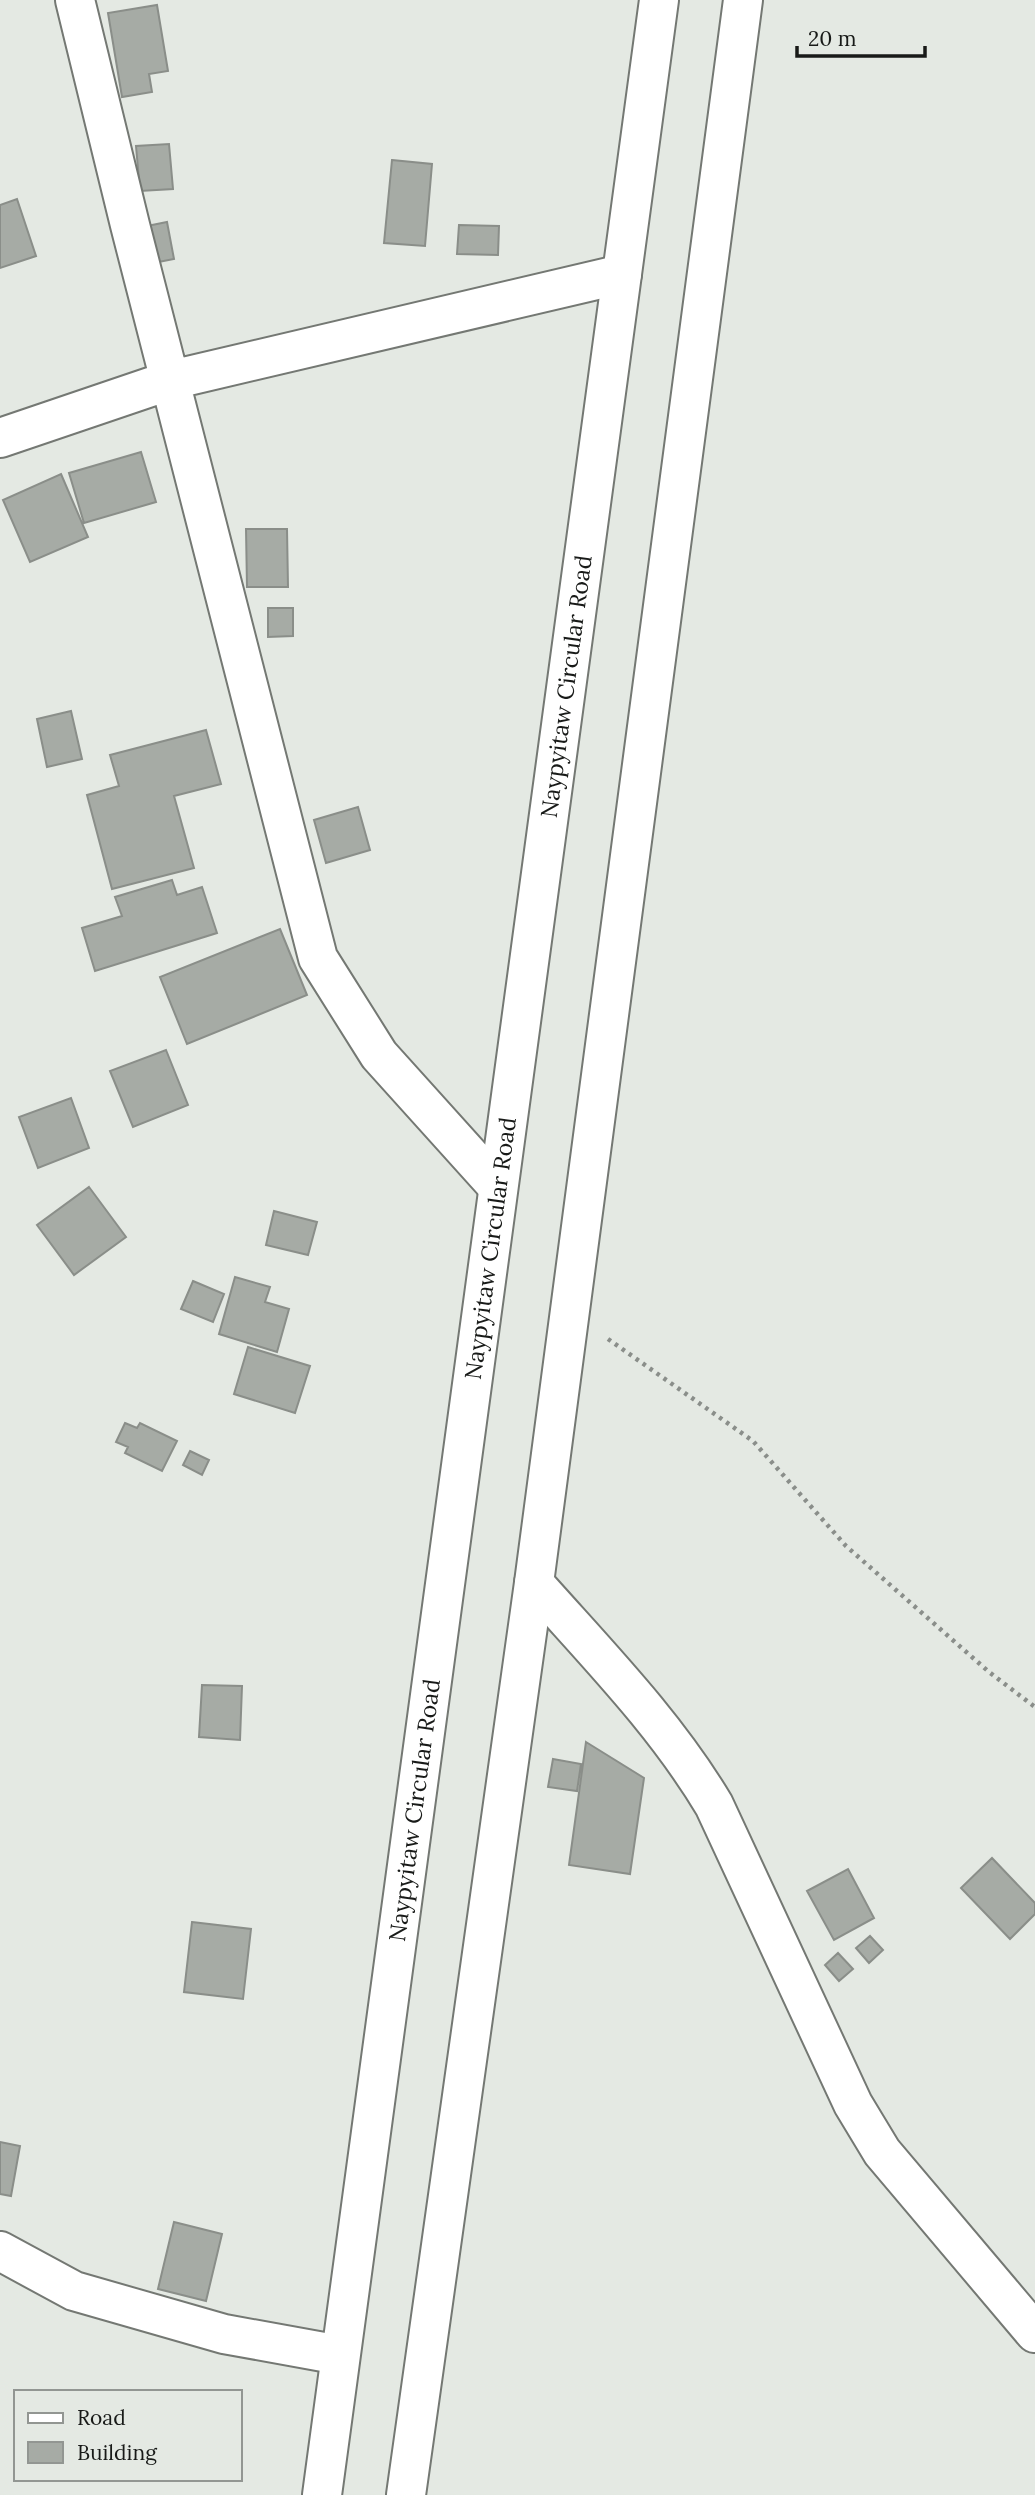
<svg xmlns="http://www.w3.org/2000/svg" width="1035" height="2495" font-family="Lora,serif">
	<style>
		.building { fill: #a6aba5; stroke: #8a8e89; stroke-width: 2 }
		.lines { fill: none; stroke-linecap: round; stroke-linejoin: round }
		.street-casing { stroke: #747873; stroke-width: 42 }
		.primary-casing { stroke: #747873; stroke-width: 42 }
		.path { stroke: #8a8e8a; stroke-width: 4.5; stroke-dasharray: 3.5 5; stroke-linecap: butt }
		.street { stroke: #fff; stroke-width: 38 }
		.primary { stroke: #fff; stroke-width: 38 }
		.labels { text-anchor: middle; stroke-width: 5; stroke-linejoin: round; paint-order: stroke }
		.street-label { font-size: 23px; fill: #181a18; stroke: #e4e9e3 }
	</style>
	<rect width="100%" height="100%" fill="#e4e9e3"/>
	<path class="building" d="M 157,5 L 168,71 L 149,74 L 152,92 L 122,97 L 108,13 Z
		M 169,144 L 173,189 L 140,191 L 136,146 Z
		M 392,160 L 432,164 L 425,246 L 384,243 Z
		M 17,199 L 36,256 L 0,268 L 0,205 Z
		M 167,222 L 174,259 L 148,264 L 142,227 Z
		M 459,225 L 499,226 L 498,255 L 457,254 Z
		M 141,452 L 156,502 L 84,523 L 69,473 Z
		M 61,474 L 88,537 L 30,562 L 3,500 Z
		M 246,529 L 287,529 L 288,587 L 247,587 Z
		M 268,608 L 293,608 L 293,636 L 268,637 Z
		M 71,711 L 82,759 L 47,767 L 37,719 Z
		M 206,730 L 221,784 L 174,796 L 194,868 L 112,889 L 87,795 L 119,786 L 110,755 Z
		M 358,807 L 370,850 L 326,863 L 314,820 Z
		M 172,880 L 177,895 L 202,887 L 217,933 L 95,971 L 82,928 L 122,916 L 115,897 Z
		M 280,929 L 307,995 L 187,1044 L 160,977 Z
		M 166,1050 L 188,1105 L 133,1127 L 110,1071 Z
		M 71,1098 L 89,1148 L 38,1168 L 19,1117 Z
		M 89,1187 L 126,1237 L 74,1275 L 37,1225 Z
		M 274,1211 L 317,1222 L 308,1255 L 266,1245 Z
		M 235,1277 L 270,1287 L 265,1302 L 289,1309 L 277,1352 L 219,1334 Z
		M 193,1281 L 224,1294 L 213,1322 L 181,1309 Z
		M 248,1347 L 310,1366 L 295,1413 L 234,1394 Z
		M 125,1423 L 137,1428 L 140,1423 L 177,1441 L 162,1471 L 125,1453 L 128,1447 L 116,1442 Z
		M 190,1451 L 209,1460 L 202,1475 L 183,1465 Z
		M 202,1685 L 242,1686 L 240,1740 L 199,1737 Z
		M 586,1742 L 644,1778 L 630,1874 L 569,1865 Z
		M 553,1759 L 581,1764 L 577,1791 L 548,1787 Z
		M 992,1858 L 1035,1903 L 1035,1914 L 1010,1939 L 961,1888 Z
		M 848,1869 L 874,1918 L 834,1940 L 807,1891 Z
		M 192,1922 L 251,1929 L 243,1999 L 184,1992 Z
		M 870,1936 L 883,1950 L 869,1963 L 856,1948 Z
		M 838,1953 L 853,1969 L 839,1981 L 825,1965 Z
		M 0,2142 L 20,2146 L 11,2196 L 0,2194 Z
		M 174,2222 L 222,2234 L 206,2301 L 158,2289 Z"/>
	<g class="lines">
		<g class="street-casing">
			<path id="street" d="M 75,0 L 130,225 L 318,958 L 379,1055 L 498,1187
				M 0,438 L 171,380 L 622,274
				M 534,1583 C 597,1654 665,1723 714,1805 L 853,2104 L 882,2152 L 1035,2333
				M 0,2251 L 74,2291 L 224,2334 L 340,2355"/>
		</g>
		<g class="primary-casing">
			<g id="primary">
				<path id="s1" d="M 322,2495 L 659,0"/>
				<path d="M 406,2495 L 534,1583 L 743,0"/>
			</g>
		</g>
		<path class="path" d="M 608,1339 L 753,1441 L 846,1546 L 989,1672 L 1035,1707"/>
		<use href="#street" class="street"/>
		<use href="#primary" class="primary"/>
	</g>
	<g class="labels">
		<g class="street-label">
			<text dy="8" stroke="none"><textPath href="#s1" startOffset="1825">Naypyitaw Circular Road</textPath></text>
			<text dy="8" stroke="none"><textPath href="#s1" startOffset="1258">Naypyitaw Circular Road</textPath></text>
			<text dy="8" stroke="none"><textPath href="#s1" startOffset="691">Naypyitaw Circular Road</textPath></text>
		</g>
	</g>
	<rect x="14" y="2390" width="228" height="91" fill="#e4e9e3" stroke="#929692" stroke-width="2"/>
	<rect x="28" y="2413" width="35" height="10" fill="#ffffff" stroke="#929692" stroke-width="2"/>
	<text x="77" y="2425" font-size="21" fill="#181a18">Road</text>
	<rect x="28" y="2442" width="35" height="21" fill="#a6aba5" stroke="#929692" stroke-width="2"/>
	<text x="77" y="2460" font-size="21" fill="#181a18">Building</text>
	<path d="M797 46v10h128v-10" fill="none" stroke="#181a18" stroke-width="3.5"/>
	<text x="808" y="46" font-size="21" fill="#181a18" stroke="#e4e9e3" stroke-width="5" paint-order="stroke">20 m</text>
</svg>
